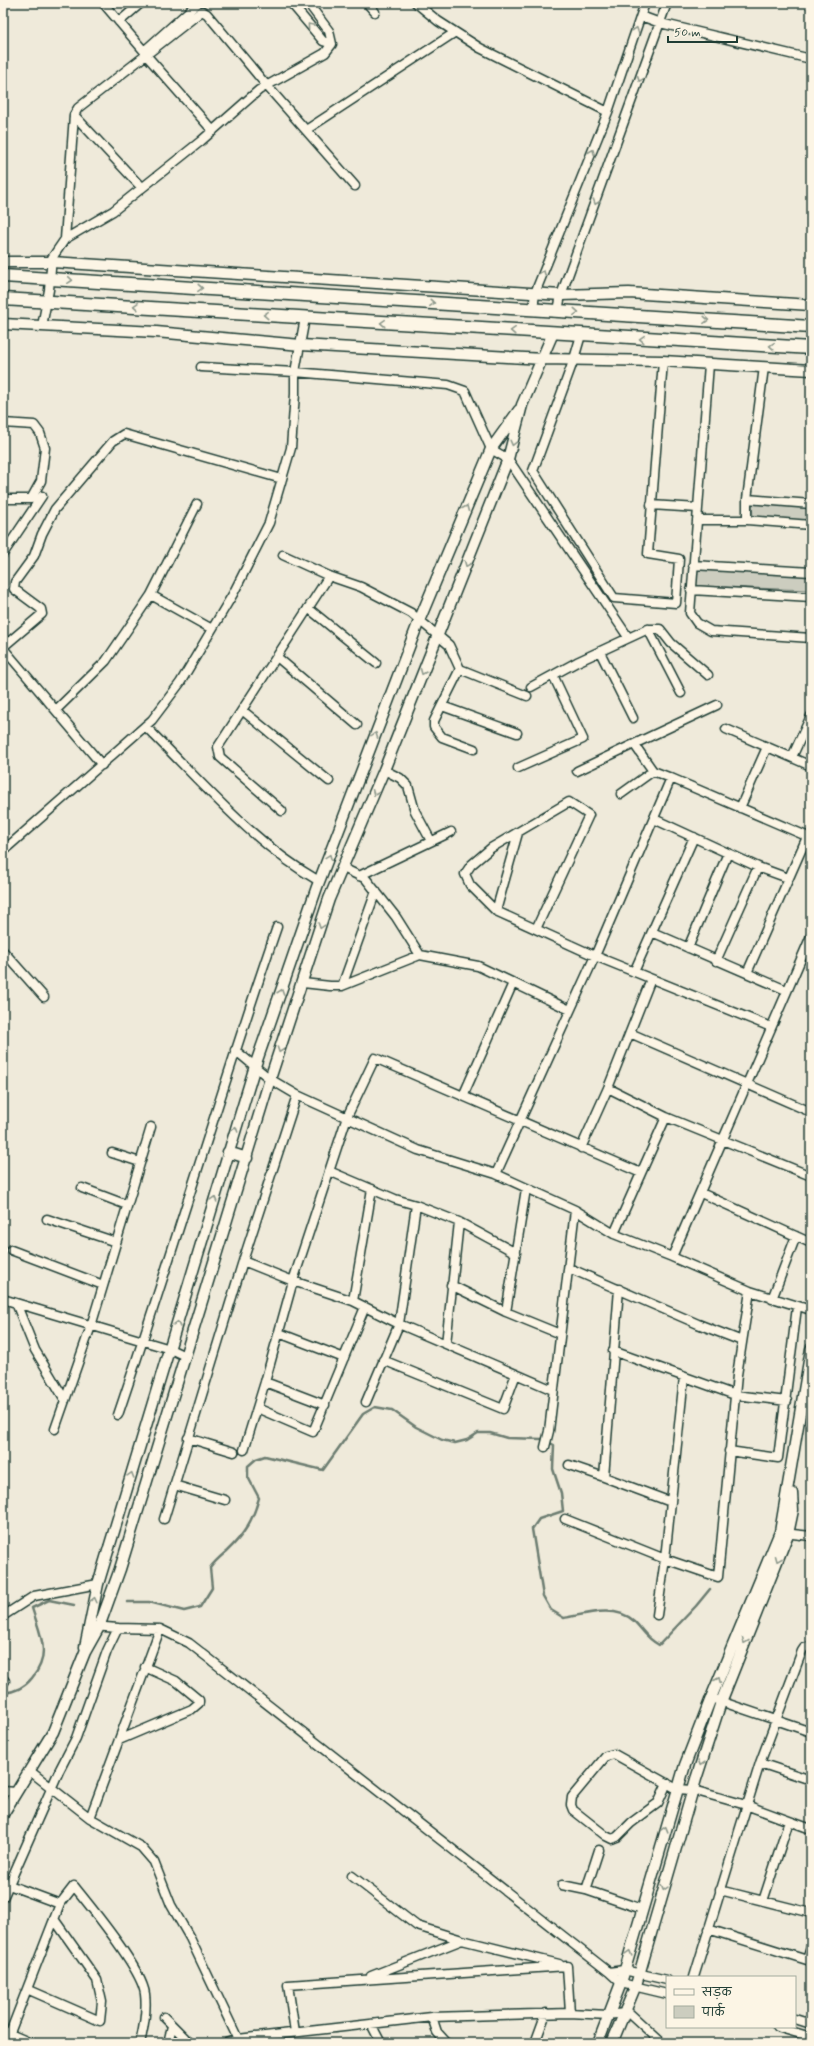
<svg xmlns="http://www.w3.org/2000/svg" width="814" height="2046" font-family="Mynerve,'Playpen Sans Deva',sans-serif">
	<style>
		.green { fill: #cccdbf; stroke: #76857a }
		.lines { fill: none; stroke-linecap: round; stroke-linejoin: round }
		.stream { stroke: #6c7d71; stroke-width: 2.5 }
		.minor-casing { stroke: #1f3d34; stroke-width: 11 }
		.tertiary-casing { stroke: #1f3d34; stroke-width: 13 }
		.primary-casing { stroke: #1f3d34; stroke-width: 15 }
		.minor { stroke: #fcf5e5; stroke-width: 8 }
		.tertiary { stroke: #fcf5e5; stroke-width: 10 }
		.primary { stroke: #fcf5e5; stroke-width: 12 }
		.oneway { stroke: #8e998c }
	</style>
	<rect width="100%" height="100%" fill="#efeada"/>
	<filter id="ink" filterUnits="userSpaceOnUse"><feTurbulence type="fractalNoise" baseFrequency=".025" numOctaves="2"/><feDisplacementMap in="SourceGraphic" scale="8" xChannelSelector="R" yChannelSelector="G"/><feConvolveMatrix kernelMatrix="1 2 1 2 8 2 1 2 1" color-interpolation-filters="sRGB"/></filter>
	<g filter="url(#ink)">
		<path class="green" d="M 752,504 L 811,508 L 811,522 L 753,517 Z
			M 697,570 L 811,575 L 811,590 L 695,586 Z"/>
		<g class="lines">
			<path class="stream" d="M 127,1602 L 149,1602 L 184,1611 L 200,1607 L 212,1588 L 210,1568 C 215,1561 220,1557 227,1551 C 244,1535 253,1520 259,1498 L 248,1477 L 248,1466 L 256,1459 L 265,1456 L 323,1470 L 363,1414 L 375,1407 L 392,1410 L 416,1427 L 442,1440 L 455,1443 L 467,1440 L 478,1433 L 490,1433 L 507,1438 L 542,1439 L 554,1445 L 553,1469 L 561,1493 L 563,1511 L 539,1519 L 532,1529 L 543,1596 L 551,1610 L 564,1618 C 585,1614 616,1604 634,1621 C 644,1631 645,1637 659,1645 L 696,1606 L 710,1589
				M 3,1693 C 15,1692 25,1687 32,1678 C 52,1655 40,1634 32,1608 L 49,1600 L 74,1605"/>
			<g class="minor-casing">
				<path id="minor" d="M 103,3 L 144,51 L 198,3
					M 291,3 L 323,41 L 332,44
					M 367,3 L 375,12
					M 416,3 L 438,21 L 480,48 L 608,112
					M 641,16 L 660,23 L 811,59
					M 119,22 L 141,3
					M 306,130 L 454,33
					M 213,131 L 146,55 L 202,11 L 207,14 L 267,86 L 355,186
					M 142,188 L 74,115 L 78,108 L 146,55
					M 65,239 L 74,115
					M 533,310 L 535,293 L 608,112 L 645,3
					M 558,311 L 561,295 L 667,3
					M 42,326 L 49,290 L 52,258 L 65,239 L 113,211 L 201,141 L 259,90 L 325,53 L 332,44 L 329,31 L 308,3
					M 581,335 L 574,359 L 533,471 L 614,598 L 676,603 L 679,559 L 648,554 L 663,361
					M 709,364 L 690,613 L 697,623 L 711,631 L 811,638
					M 201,367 L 295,372 L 448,385 L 465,391 L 491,449 L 508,459 L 628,637
					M 3,423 L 34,425 L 40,433 L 45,448 L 41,481 L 31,499 L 3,499
					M 747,499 L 811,504
					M 197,504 L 151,595 L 212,629
					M 651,505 L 698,508
					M 697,520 L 747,520 L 811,525
					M 747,520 L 747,499 L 764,367
					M 3,554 L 42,496
					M 283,555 L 329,576 L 361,587 L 411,613 L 449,645 L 460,669 L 527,696
					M 693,565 L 811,572
					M 691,590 L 811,597
					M 308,608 L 376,663
					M 648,629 L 681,693
					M 3,647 L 42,614 L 41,609 L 14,589 L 15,582 L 34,556 L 42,534 L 55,509 L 113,441 L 124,434 L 282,479
					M 3,648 L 102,765
					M 600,652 L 633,718
					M 277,657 L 357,725
					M 460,669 L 434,721 L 434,727 L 442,737 L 474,749
					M 531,687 L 577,662 L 648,629 L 660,629 L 671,643 L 708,675
					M 442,706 L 517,733
					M 56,710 L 106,661 L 151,595
					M 242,710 L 329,781
					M 145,726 C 200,780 252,843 319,881
					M 726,729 L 811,766
					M 634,744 L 717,705
					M 792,757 L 811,716
					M 518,768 L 583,739 L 553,675
					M 384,770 L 400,778 L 408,786 L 415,811 L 431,841
					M 577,771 L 634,744 L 653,771 L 671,778
					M 621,794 L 653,771
					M 740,808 L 767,747
					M 282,811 L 220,757 L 218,747 L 329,576
					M 654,819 L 758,867 L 788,878
					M 3,851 L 152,720 L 180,683 L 233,594 L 269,523 L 291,448 L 295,394 L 295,372 L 305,318
					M 343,868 L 366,879 L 396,917 L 420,955
					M 359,876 L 451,832
					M 496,911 L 518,833
					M 536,929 L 589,815 L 569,802 L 491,848 L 471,865 L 465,874 L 470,885 L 496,911 L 595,956 L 771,1027
					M 652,932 L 786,990
					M 688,948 L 728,853
					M 3,951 L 44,997
					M 716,961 L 758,867
					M 634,972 L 694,837
					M 747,973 L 807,837
					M 303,983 L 330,986 L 342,986 L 420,955 L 478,966 L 570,1010
					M 342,986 L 376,891
					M 630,1033 L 811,1112
					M 235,1050 L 270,1079 L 297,1095 L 418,1150 L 496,1174 L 575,1210 L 614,1234 L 672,1257 L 750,1291 L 811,1310
					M 608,1088 L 666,1117 L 811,1176
					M 463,1096 L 513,983
					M 581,1148 L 608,1088 L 651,979
					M 112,1153 L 140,1162
					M 329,1171 L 395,1199 L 416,1205 L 459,1222 L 516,1253
					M 496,1174 L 595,956 L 671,778 L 811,838
					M 82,1188 L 127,1205
					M 701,1193 L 811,1243
					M 47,1219 L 116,1242
					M 614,1234 L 666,1117
					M 11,1250 L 103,1285
					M 672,1257 L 811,936
					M 243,1261 L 293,1281 L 353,1301 L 399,1324 L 553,1390
					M 569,1268 L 698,1324 L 742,1341
					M 451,1285 L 506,1312 L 560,1334
					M 619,1289 L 604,1477 L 671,1502
					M 3,1299 L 16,1303
					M 772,1299 L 796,1236
					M 353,1301 L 372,1189
					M 506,1312 L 526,1189
					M 279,1333 L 344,1358
					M 446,1344 L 459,1222
					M 613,1351 L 735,1395 L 787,1401
					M 383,1360 L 503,1409 L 516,1374
					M 265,1382 L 325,1405
					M 65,1400 L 35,1350 L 16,1303 L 170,1349 L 185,1356
					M 366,1402 L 399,1324 L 416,1205
					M 257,1408 L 313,1432 L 365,1307
					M 118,1415 C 173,1253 221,1089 277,927
					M 55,1429 L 91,1326 L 151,1127
					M 188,1438 L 234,1452
					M 545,1447 L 549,1431 L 575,1210
					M 244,1450 L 265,1382 L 293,1281 L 347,1117 L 375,1058 L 641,1173
					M 729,1451 L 778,1458 L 797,1307
					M 569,1465 L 604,1477
					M 174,1485 L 225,1500
					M 164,1519 L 243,1261 L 297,1095
					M 565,1519 L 665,1559 L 718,1577 L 737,1375 L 750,1291
					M 783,1533 L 811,1536
					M 657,1615 L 665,1559 L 684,1377
					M 3,1616 L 34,1596 L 98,1584
					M 93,1626 L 118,1628
					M 3,1679 L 5,1681
					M 711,1698 L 811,1732
					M 119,1740 L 192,1709 L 199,1703 L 199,1700 L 176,1681 L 145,1667
					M 760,1763 L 811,1780
					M 30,1771 L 90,1818 L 141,1847 L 154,1862 L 171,1905 L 190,1938 L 238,2039
					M 667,1783 L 658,1803 L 631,1823 L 617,1837 L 612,1839 L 606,1836 L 573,1810 L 571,1805 L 572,1797 L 606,1756 L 614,1754 L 677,1789 L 693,1790 L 746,1805 L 811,1829
					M 3,1791 L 16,1792
					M 90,1818 L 160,1629
					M 352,1876 L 417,1926 L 462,1940
					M 9,1885 L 60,1904
					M 562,1885 L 586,1890 L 642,1909
					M 586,1890 L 599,1850
					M 720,1890 L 811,1913
					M 3,1898 L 59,1771 L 76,1738 L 107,1651 L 118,1628 L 160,1629 L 189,1643 L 207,1657 L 609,1972 L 621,1983 L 667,1994
					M 763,1901 L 789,1821
					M 708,1929 L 807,1960 L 811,1947
					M 609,1972 L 624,1970 L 667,1980
					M 371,1976 L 462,1940 L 559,1964
					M 694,1977 L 760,1763 L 802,1651 L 804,1648 L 811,1646
					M 27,1989 L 100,2021 L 102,2002 L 97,1980 L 54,1919
					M 625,2009 L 662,2043
					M 164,2017 L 190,2043
					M 432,2017 L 437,2032 L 447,2043
					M 795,2019 L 811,2024
					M 371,2024 L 381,2043
					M 777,2027 L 811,2037
					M 3,2031 L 31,2043
					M 295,2032 L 288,1985 L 567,1966 L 570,2013
					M 6,2043 L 60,1904 L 74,1886 C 91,1907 142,1969 145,1994 C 147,2010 144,2027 140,2043
					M 168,2043 L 172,2026
					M 226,2043 L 238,2039 L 432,2017 L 570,2013 L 608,2015 L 624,2013
					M 535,2043 L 546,2013"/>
			</g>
			<g class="tertiary-casing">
				<path id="tertiary" d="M 3,262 L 52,262 L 561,295 L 629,293 L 811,305
					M 3,324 L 156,332 L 301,345 L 543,359 L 663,361 L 811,370
					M 228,1152 L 247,1158
					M 85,1647 L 98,1584 L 255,1066 L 317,887 L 419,621 L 491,449 L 519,410
					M 3,1814 L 53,1732 L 85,1652 L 99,1627 L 120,1569 L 270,1079 L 329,899 L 384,770 L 508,459 L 522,405 L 553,333
					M 598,2043 L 621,1983 L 685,1765 L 711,1698 L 780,1532 L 811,1349
					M 612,2043 L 636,1985 L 696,1779 L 721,1702 L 788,1534 L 793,1510 L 792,1493"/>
			</g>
			<g class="primary-casing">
				<path id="primary" d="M 3,276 L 811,327
					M 3,299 L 811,348"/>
			</g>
			<use href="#minor" class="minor"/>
			<use href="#tertiary" class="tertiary"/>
			<use href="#primary" class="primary"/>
		</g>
		<defs><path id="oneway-chevron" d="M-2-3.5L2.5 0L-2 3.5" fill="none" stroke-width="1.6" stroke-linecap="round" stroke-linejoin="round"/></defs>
		<g class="oneway">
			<use href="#oneway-chevron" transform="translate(310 26) rotate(-130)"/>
			<use href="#oneway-chevron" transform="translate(636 30) rotate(-71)"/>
			<use href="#oneway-chevron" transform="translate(640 79) rotate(110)"/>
			<use href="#oneway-chevron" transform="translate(592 152) rotate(-68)"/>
			<use href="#oneway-chevron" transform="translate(596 202) rotate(109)"/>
			<use href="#oneway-chevron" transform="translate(543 273) rotate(-68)"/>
			<use href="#oneway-chevron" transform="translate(70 280) rotate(5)"/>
			<use href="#oneway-chevron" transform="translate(200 288) rotate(3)"/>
			<use href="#oneway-chevron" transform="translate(432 303) rotate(4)"/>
			<use href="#oneway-chevron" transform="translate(136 306) rotate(-176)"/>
			<use href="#oneway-chevron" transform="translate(576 312) rotate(4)"/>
			<use href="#oneway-chevron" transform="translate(266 315) rotate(-176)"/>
			<use href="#oneway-chevron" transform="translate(706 320) rotate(3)"/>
			<use href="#oneway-chevron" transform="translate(383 323) rotate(-176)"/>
			<use href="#oneway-chevron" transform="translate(513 331) rotate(-176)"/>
			<use href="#oneway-chevron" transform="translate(642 339) rotate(-176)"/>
			<use href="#oneway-chevron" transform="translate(772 346) rotate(-176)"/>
			<use href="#oneway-chevron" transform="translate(513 443) rotate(104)"/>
			<use href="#oneway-chevron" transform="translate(466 508) rotate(-67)"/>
			<use href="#oneway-chevron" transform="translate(467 564) rotate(112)"/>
			<use href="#oneway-chevron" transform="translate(423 672) rotate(112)"/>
			<use href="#oneway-chevron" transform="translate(375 735) rotate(-69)"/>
			<use href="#oneway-chevron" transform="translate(375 793) rotate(113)"/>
			<use href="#oneway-chevron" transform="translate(329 857) rotate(-69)"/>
			<use href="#oneway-chevron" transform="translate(321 926) rotate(108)"/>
			<use href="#oneway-chevron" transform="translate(281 992) rotate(-71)"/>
			<use href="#oneway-chevron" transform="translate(280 1050) rotate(109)"/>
			<use href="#oneway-chevron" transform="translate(235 1129) rotate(-73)"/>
			<use href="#oneway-chevron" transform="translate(214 1199) rotate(-74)"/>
			<use href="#oneway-chevron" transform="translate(177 1324) rotate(-74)"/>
			<use href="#oneway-chevron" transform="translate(131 1475) rotate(-73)"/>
			<use href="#oneway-chevron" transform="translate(778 1559) rotate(112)"/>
			<use href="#oneway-chevron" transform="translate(94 1600) rotate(-77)"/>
			<use href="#oneway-chevron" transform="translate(745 1641) rotate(112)"/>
			<use href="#oneway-chevron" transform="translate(718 1680) rotate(-67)"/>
			<use href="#oneway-chevron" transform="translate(701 1763) rotate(108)"/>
			<use href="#oneway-chevron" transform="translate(665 1829) rotate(-74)"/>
			<use href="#oneway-chevron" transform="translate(664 1888) rotate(106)"/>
			<use href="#oneway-chevron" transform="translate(629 1953) rotate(-74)"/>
		</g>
	</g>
	<rect width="814" height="2046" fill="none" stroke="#fcf5e5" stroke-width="16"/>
	<rect x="8" y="8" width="798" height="2030" fill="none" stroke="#1f3d34" stroke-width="1.5" filter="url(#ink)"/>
	<rect x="666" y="1976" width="130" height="52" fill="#fcf5e5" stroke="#a4ab9e"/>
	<rect x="674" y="1989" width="20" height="6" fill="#fcf5e5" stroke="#a4ab9e"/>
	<text x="702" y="1996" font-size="12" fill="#1f3d34">सड़क</text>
	<rect x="674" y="2006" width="20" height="12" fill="#cccdbf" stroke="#a4ab9e"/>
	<text x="702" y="2016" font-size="12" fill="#1f3d34">पार्क</text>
	<path d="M668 36v6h69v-6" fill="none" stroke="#1f3d34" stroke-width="2"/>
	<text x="674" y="36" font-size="12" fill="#1f3d34" stroke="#fcf5e5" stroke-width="3" paint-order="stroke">50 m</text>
</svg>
